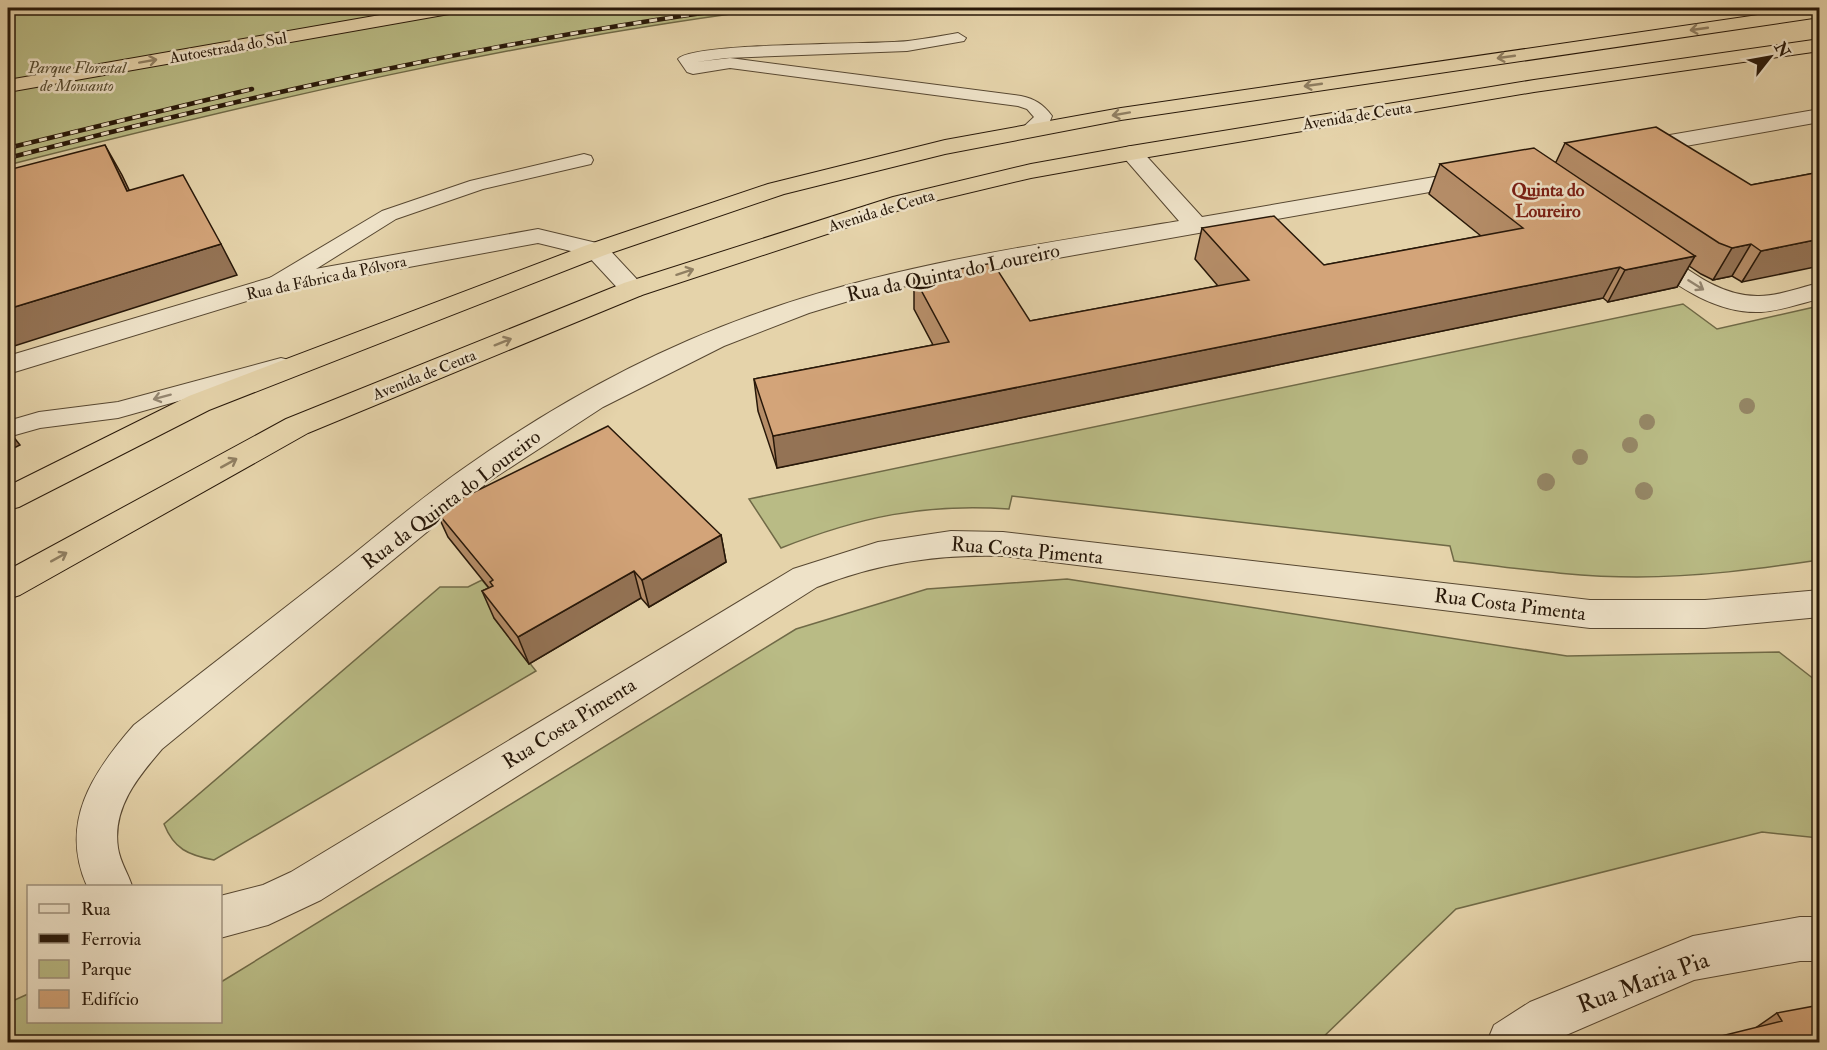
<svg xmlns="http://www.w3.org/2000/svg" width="1827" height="1050" font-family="'IM FELL Double Pica',serif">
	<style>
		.green { fill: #b9bb85; stroke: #706a47; stroke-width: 1.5 }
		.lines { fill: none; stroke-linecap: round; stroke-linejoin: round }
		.lane-casing { stroke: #574731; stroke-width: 2 }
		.street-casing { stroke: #574731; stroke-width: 2 }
		.highway-casing { stroke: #281809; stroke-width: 2 }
		.lane { fill: #eee2c8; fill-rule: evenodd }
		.street { fill: #eee2c8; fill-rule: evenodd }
		.highway { fill: #e5d3aa; fill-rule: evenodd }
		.rail-casing { stroke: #281809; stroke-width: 4.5 }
		.rail { stroke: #eee2c8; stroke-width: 3; stroke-dasharray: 8; stroke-linecap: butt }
		.tree { fill: #958766 }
		.wall { fill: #b58d68; stroke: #281809; stroke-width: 1.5 }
		.shaded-wall { fill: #947355; stroke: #281809; stroke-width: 1.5 }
		.building { fill: #d3a479; stroke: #281809; stroke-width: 1.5 }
		.oneway { stroke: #907f62 }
		.oneway2 { stroke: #958772 }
		.labels { text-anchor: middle; stroke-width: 5; stroke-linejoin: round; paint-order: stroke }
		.far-street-label { font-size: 16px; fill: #281809; stroke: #eee2c8 }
		.far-park-label { font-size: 16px; font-style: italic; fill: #54492e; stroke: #eee2c8 }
		.far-neighbourhood-label { font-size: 18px; font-weight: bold; fill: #7a1f14; stroke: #eee2c8 }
		.street-label { font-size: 20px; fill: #281809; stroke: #eee2c8 }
		.near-street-label { font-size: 24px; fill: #281809; stroke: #eee2c8 }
	</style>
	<rect width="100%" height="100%" fill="#e5d3aa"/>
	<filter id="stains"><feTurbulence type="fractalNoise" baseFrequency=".00333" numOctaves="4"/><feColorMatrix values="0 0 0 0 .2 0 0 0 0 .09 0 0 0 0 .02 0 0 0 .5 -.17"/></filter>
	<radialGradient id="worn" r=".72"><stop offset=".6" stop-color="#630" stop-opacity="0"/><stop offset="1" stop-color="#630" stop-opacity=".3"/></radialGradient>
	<path class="green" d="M 8,8 L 776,8 C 516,41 261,101 8,165 Z
		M 1683,304 L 1717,329 L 1819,306 L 1819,560 C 1759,569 1698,577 1637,577 C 1575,577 1514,568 1454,561 L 1450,546 L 1012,496 L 1009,509 C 925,503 859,517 781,548 L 749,499 Z
		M 1067,579 L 1567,656 L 1779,652 L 1819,683 L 1819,838 L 1762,832 L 1456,909 L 1318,1042 L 8,1042 L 8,1003 L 28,994 L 28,1022 L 220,1022 L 221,982 L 796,629 L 927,589 Z
		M 482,580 L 504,607 L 494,618 L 536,671 L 214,860 C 188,855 174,849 164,824 L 440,587 L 468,587 Z"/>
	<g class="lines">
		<g class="lane-casing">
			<path id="lane" d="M 958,33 L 966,38 L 964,41 L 907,51 L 726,58 L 696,62 L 730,58 L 1021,96 C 1035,99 1043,104 1052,116 L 1048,126 L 1027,137 L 1021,136 L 1018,132 L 1034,117 L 1027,109 L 1018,106 L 730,68 L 693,74 L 687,72 L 678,59 C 691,42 874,45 908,41 C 924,39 941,36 958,33 Z
				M 584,154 L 591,156 L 593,160 L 591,164 L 483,189 L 396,219 L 284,289 L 276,290 L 268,289 L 265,284 L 268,279 L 382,211 L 470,181 Z
				M 281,358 L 289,360 L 293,365 L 289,370 L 118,418 L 40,428 L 8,437 L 8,421 L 39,412 L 118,402 Z"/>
		</g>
		<g class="street-casing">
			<path id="street" d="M 1820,109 L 1820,122 L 1635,155 L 1627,153 L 1624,148 L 1627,143 L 1635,141 Z
				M 1131,146 L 1139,148 L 1202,217 L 1475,170 L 1483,172 L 1487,177 L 1483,182 L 1475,184 L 928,281 L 872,294 L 809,313 L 724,346 L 603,407 L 488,482 L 162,749 C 138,777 112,808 118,848 C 120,862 128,873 132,886 L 87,886 C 59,823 92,773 134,725 C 201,673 269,620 336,568 C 379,534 422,497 467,466 C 554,405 650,352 750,316 C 888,265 1035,245 1179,221 L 1120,153 L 1123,148 Z
				M 538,229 L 605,245 L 646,289 L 642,295 L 633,297 L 624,295 L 587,255 L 538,243 L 280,291 L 8,374 L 8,356 L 276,276 Z
				M 1646,243 L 1655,246 C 1686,268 1719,297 1759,296 C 1780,296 1800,287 1820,283 L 1820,299 C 1800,303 1781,311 1761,312 C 1713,314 1674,283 1637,256 L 1633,251 L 1637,246 Z
				M 951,531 L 1003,532 L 1590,600 L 1705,600 L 1820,590 L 1820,617 L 1705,628 L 1590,628 L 1003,556 C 937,554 878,563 817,587 L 321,900 L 268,925 L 220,938 L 220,896 L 263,885 L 291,872 L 793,569 L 878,542 Z
				M 1800,917 L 1820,917 L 1820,961 L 1800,961 L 1694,980 L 1564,1036 L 1553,1042 L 1487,1042 L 1494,1025 L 1530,1002 L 1693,936 Z"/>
		</g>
		<g class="highway-casing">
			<path id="highway" d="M 420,8 L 458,8 L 455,12 L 449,14 L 8,92 L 8,80 Z
				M 1806,8 L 1820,8 L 1820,17 L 1121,120 L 945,154 L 784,194 L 605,255 L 209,410 L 19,507 L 8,510 L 8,486 L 189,396 L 587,245 L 768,184 L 945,140 L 1121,108 Z
				M 1820,39 L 1820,51 L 1534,92 L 1131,160 L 1031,178 L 909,207 L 642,295 L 308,433 L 20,595 L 8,599 L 8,570 L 286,419 L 624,283 L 893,197 L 1031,164 L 1131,146 L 1534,80 Z"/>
		</g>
		<use href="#lane" class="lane"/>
		<use href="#street" class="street"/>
		<use href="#highway" class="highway"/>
		<g class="rail-casing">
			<path id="rail" d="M 8,148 L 252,89
				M 8,158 C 249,96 490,42 737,8"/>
		</g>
		<use href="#rail" class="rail"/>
	</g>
	<g class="tree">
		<circle cx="1747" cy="406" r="8"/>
		<circle cx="1647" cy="422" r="8"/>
		<circle cx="1630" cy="445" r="8"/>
		<circle cx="1580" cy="457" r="8"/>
		<circle cx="1546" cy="482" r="9"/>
		<circle cx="1644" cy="491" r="9"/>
	</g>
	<path class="wall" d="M 1565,143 L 1751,185 L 1820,172 L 1742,282 L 1732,276 L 1713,280 L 1701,274 L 1689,266 L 1677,287 L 1608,302 L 1603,298 L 777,468 L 758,411 L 754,379 L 933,345 L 914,309 L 914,277 L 1030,321 L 1218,286 L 1195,259 L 1202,228 L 1324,265 L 1481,236 L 1429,194 L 1440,164 L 1556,162 Z
		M 436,511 L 721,535 L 726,562 L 649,607 L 641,598 L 529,664 L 494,618 L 482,591 L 489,588 L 448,537 Z
		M 1777,1013 L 1820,1042 L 1757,1027 Z"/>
	<path class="shaded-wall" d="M 105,145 L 122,175 L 144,221 L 127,191 Z
		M 1820,239 L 1820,266 L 1742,282 L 1761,251 Z
		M 221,244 L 237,275 L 8,348 L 8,309 Z
		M 1751,244 L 1732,276 L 1713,280 L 1732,248 Z
		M 1695,256 L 1677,287 L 1608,302 L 1625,270 Z
		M 1620,267 L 1603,298 L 777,468 L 773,436 Z
		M 12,435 L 20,445 L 8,451 L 8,437 Z
		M 721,535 L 726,562 L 649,607 L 642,580 Z
		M 634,571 L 641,598 L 529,664 L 518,637 Z"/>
	<path class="building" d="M 1656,127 L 1751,185 L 1820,172 L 1820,239 L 1761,251 L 1751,244 L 1732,248 L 1719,243 L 1565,143 Z
		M 105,145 L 127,191 L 183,175 L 221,244 L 8,309 L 8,170 Z
		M 1534,148 L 1695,256 L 1625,270 L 1620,267 L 773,436 L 754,379 L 949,342 L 914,277 L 993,263 L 1030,321 L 1249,280 L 1202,228 L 1274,216 L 1324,265 L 1523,228 L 1440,164 Z
		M 608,426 L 721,535 L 642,580 L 634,571 L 518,637 L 482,591 L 493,586 L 490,582 L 493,580 L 436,511 Z
		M 8,430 L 12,435 L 8,437 Z
		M 1820,1005 L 1820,1042 L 1697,1042 L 1782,1021 L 1777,1013 Z"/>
	<defs><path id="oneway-shaft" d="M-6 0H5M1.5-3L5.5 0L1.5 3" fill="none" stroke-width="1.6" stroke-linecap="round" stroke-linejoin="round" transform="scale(1.5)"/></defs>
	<g class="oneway">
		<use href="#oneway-shaft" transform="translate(1699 29) rotate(172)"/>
		<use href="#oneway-shaft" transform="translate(1506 57) rotate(172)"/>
		<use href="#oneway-shaft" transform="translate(148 61) rotate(-10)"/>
		<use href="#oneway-shaft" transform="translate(1313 85) rotate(172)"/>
		<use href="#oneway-shaft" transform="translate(1121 114) rotate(170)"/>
		<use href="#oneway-shaft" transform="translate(685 272) rotate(-18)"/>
		<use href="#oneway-shaft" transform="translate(503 342) rotate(-22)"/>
		<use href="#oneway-shaft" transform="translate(229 463) rotate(-29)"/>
		<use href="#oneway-shaft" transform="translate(59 557) rotate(-29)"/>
	</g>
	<g class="oneway2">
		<use href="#oneway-shaft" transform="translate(1696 285) rotate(32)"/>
		<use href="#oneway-shaft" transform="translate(162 397) rotate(165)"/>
	</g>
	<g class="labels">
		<g class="far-street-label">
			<text transform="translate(228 47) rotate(-10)" y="6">Autoestrada do Sul</text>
			<text transform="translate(1357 115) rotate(-9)" y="6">Avenida de Ceuta</text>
			<text transform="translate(881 210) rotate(-17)" y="6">Avenida de Ceuta</text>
			<text transform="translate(326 277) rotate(-12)" y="6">Rua da Fábrica da Pólvora</text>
			<text transform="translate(424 374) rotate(-22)" y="6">Avenida de Ceuta</text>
		</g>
		<g class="far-park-label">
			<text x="77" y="73">Parque Florestal<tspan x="77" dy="18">de Monsanto</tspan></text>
		</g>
		<g class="far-neighbourhood-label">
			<text x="1548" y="196">Quinta do<tspan x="1548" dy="21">Loureiro</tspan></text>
		</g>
		<g class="street-label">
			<text transform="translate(953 272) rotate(-12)" y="7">Rua da Quinta do Loureiro</text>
			<text transform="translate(451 499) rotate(-37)" y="7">Rua da Quinta do Loureiro</text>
			<text transform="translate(1027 550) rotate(5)" y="7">Rua Costa Pimenta</text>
			<text transform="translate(1510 604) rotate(7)" y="7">Rua Costa Pimenta</text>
			<text transform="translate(569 723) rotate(-32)" y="7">Rua Costa Pimenta</text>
		</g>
		<g class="near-street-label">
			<text transform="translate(1643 982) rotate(-20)" y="8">Rua Maria Pia</text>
		</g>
	</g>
	<rect width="1827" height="1050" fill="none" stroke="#e5d3aa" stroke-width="30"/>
	<rect x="9" y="9" width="1809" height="1032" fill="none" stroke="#281809" stroke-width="3"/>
	<rect x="15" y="15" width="1797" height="1020" fill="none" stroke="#281809" stroke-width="1.5"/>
	<rect x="27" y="885" width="195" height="138" fill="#eee2c8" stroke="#9f917c" stroke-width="1.5"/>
	<rect x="39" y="904" width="30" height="9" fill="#eee2c8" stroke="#9f917c" stroke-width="1.5"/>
	<text x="81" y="915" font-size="18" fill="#281809">Rua</text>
	<rect x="39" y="934" width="30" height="9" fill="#281809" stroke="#9f917c" stroke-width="1.5"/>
	<text x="81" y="945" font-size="18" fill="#281809">Ferrovia</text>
	<rect x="39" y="960" width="30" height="18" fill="#b9bb85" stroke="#9f917c" stroke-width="1.5"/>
	<text x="81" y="975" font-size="18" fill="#281809">Parque</text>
	<rect x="39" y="990" width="30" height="18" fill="#d3a479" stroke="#9f917c" stroke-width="1.5"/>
	<text x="81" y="1005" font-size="18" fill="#281809">Edifício</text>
	<g transform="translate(1770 57) rotate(59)" stroke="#eee2c8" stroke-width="4.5" paint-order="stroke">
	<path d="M0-4.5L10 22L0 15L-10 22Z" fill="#281809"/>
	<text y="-9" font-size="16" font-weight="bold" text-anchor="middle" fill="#281809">N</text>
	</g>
	<rect width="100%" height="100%" filter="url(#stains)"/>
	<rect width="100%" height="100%" fill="url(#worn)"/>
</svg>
